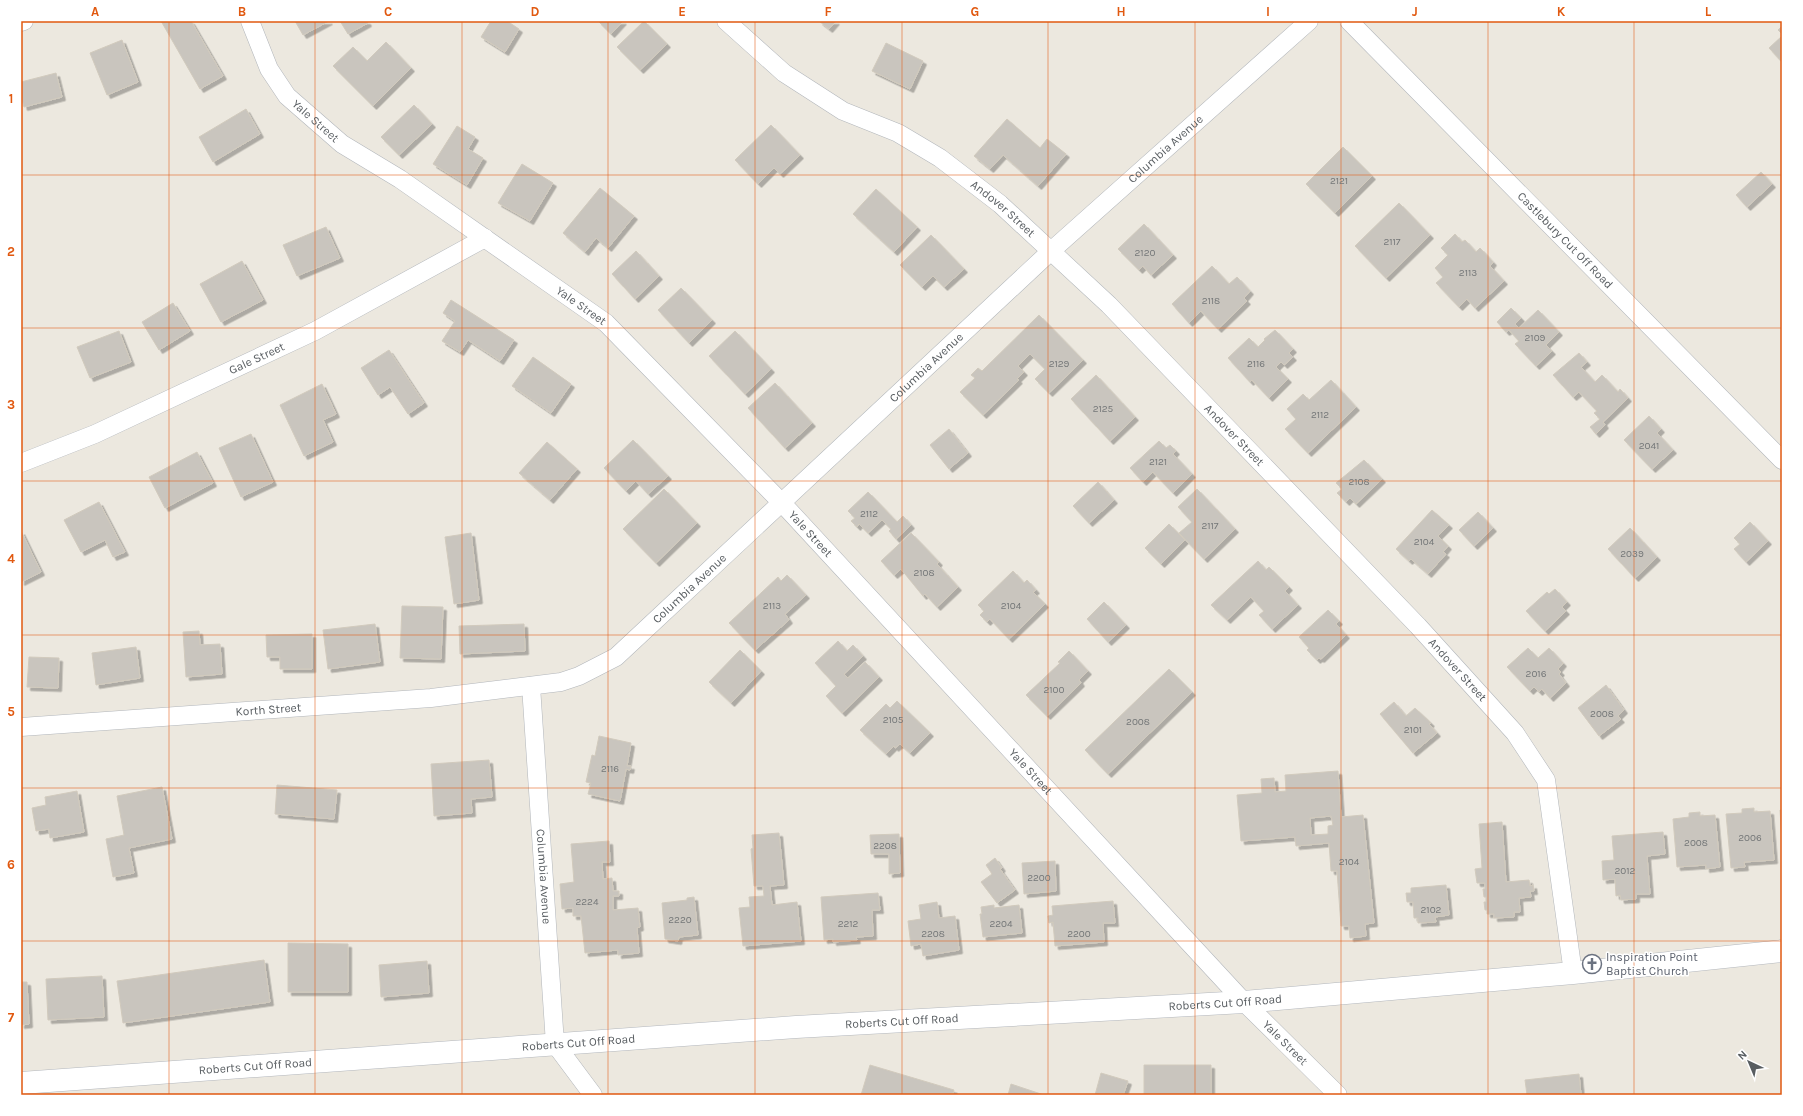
<svg xmlns="http://www.w3.org/2000/svg" width="1803" height="1116" font-family="Karla,sans-serif">
	<style>
		.building { fill: #c9c5be; stroke: #d1cabd; fill-rule: evenodd; filter: url(#shadow) }
		.lines { fill: none; stroke-linecap: round; stroke-linejoin: round }
		.street-casing { stroke: #b2b6bb; stroke-width: 19 }
		.secondary-casing { stroke: #b3b7bd; stroke-width: 23 }
		.street { stroke: #fff; stroke-width: 18 }
		.secondary { stroke: #fff; stroke-width: 22 }
		.grid { fill: none; stroke: #e15910; stroke-width: 1; stroke-opacity: 0.55 }
		.labels { text-anchor: middle; stroke-width: 3; stroke-linejoin: round; paint-order: stroke }
		.number-label { font-size: 10px; fill: #747778 }
		.street-label { font-size: 12px; fill: #585d61; stroke: #fff }
		.worship-label { font-size: 12px; fill: #5b616d; stroke: #fff; text-anchor: start }
		.neatline { fill: none; stroke: #e15910; stroke-width: 1.5 }
		.grid-label { font-size: 13px; text-anchor: middle; font-weight: bold; fill: #e15910 }
	</style>
	<defs>
		<filter id="shadow"><feDropShadow dx="3.5" dy="3.5" stdDeviation="0" flood-color="#0004"/></filter>
	</defs>
	<rect width="100%" height="100%" fill="#ece8df"/>
	<path class="building" d="M 161,21 L 191,21 L 223,76 L 200,89 Z
		M 295,21 L 329,21 L 303,35 Z
		M 340,21 L 367,21 L 368,23 L 348,34 Z
		M 491,21 L 507,21 L 519,29 L 505,52 L 481,37 Z
		M 598,21 L 623,21 L 611,34 Z
		M 644,21 L 667,44 L 640,70 L 617,47 Z
		M 819,21 L 836,21 L 829,29 Z
		M 1782,26 L 1782,34 L 1778,30 Z
		M 1782,36 L 1782,62 L 1769,48 Z
		M 122,40 L 138,82 L 107,95 L 90,53 Z
		M 386,42 L 411,68 L 373,106 L 333,66 L 353,47 L 367,61 Z
		M 886,43 L 923,61 L 910,89 L 872,71 Z
		M 56,73 L 62,97 L 24,107 L 21,95 L 21,82 Z
		M 414,105 L 432,124 L 399,155 L 381,137 Z
		M 246,109 L 260,134 L 213,162 L 199,137 Z
		M 1007,119 L 1040,148 L 1047,139 L 1066,154 L 1038,186 L 1003,155 L 990,169 L 974,156 Z
		M 771,125 L 800,155 L 780,174 L 774,168 L 758,184 L 735,160 Z
		M 457,126 L 475,137 L 468,149 L 483,158 L 467,185 L 433,164 Z
		M 1343,147 L 1372,176 L 1335,213 L 1306,184 Z
		M 522,164 L 553,183 L 530,221 L 498,203 Z
		M 1761,172 L 1772,184 L 1747,207 L 1736,195 Z
		M 600,188 L 634,216 L 608,248 L 596,238 L 585,252 L 563,233 Z
		M 876,189 L 917,227 L 894,252 L 853,214 Z
		M 1399,203 L 1430,235 L 1386,278 L 1355,246 Z
		M 1144,224 L 1173,255 L 1151,275 L 1143,266 L 1139,270 L 1118,249 Z
		M 326,227 L 340,258 L 297,276 L 283,245 Z
		M 1455,234 L 1462,242 L 1465,240 L 1476,252 L 1480,248 L 1493,262 L 1490,266 L 1504,281 L 1475,308 L 1467,299 L 1459,307 L 1436,283 L 1443,277 L 1435,268 L 1448,255 L 1441,248 Z
		M 931,235 L 964,269 L 944,287 L 933,276 L 922,287 L 900,265 Z
		M 636,251 L 659,276 L 635,299 L 612,274 Z
		M 242,261 L 263,300 L 221,322 L 200,284 Z
		M 1212,266 L 1229,284 L 1237,277 L 1250,291 L 1244,298 L 1247,301 L 1218,329 L 1201,311 L 1189,323 L 1172,304 Z
		M 681,288 L 712,320 L 689,343 L 658,310 Z
		M 451,300 L 514,340 L 500,361 L 468,340 L 460,352 L 442,341 L 455,321 L 443,313 Z
		M 173,303 L 190,331 L 159,350 L 142,322 Z
		M 1511,308 L 1521,318 L 1515,324 L 1519,328 L 1538,310 L 1559,332 L 1546,345 L 1552,351 L 1536,366 L 1515,344 L 1519,341 L 1509,330 L 1506,332 L 1497,322 Z
		M 1039,315 L 1083,360 L 1049,393 L 1035,379 L 1045,369 L 1030,354 L 1018,366 L 1024,372 L 1017,379 L 1019,380 L 983,415 L 960,392 L 975,378 L 971,375 L 978,368 L 982,371 Z
		M 1275,330 L 1293,349 L 1289,353 L 1293,357 L 1284,365 L 1281,362 L 1276,367 L 1288,379 L 1269,398 L 1252,380 L 1250,382 L 1228,358 L 1249,338 L 1258,347 L 1265,340 L 1264,339 Z
		M 119,331 L 131,362 L 90,378 L 77,347 Z
		M 735,331 L 771,369 L 745,394 L 709,356 Z
		M 389,350 L 424,403 L 408,414 L 390,387 L 378,395 L 361,368 Z
		M 1579,353 L 1587,362 L 1581,367 L 1595,382 L 1602,375 L 1618,392 L 1620,389 L 1628,398 L 1603,422 L 1605,425 L 1596,434 L 1590,427 L 1600,419 L 1594,413 L 1597,411 L 1579,392 L 1573,397 L 1553,375 Z
		M 533,357 L 571,384 L 551,413 L 512,386 Z
		M 1096,375 L 1135,417 L 1110,441 L 1071,399 Z
		M 1331,380 L 1356,407 L 1308,453 L 1285,429 L 1296,419 L 1287,409 L 1303,394 L 1309,400 Z
		M 775,383 L 812,423 L 785,448 L 748,408 Z
		M 322,384 L 336,414 L 323,420 L 333,442 L 304,456 L 280,405 Z
		M 1649,416 L 1661,429 L 1657,433 L 1673,450 L 1652,469 L 1624,440 Z
		M 949,429 L 968,453 L 949,469 L 930,445 Z
		M 251,434 L 273,482 L 241,497 L 219,448 Z
		M 633,440 L 668,476 L 648,494 L 636,481 L 626,491 L 604,468 Z
		M 1159,441 L 1166,448 L 1170,445 L 1176,451 L 1173,454 L 1192,474 L 1173,493 L 1153,472 L 1143,482 L 1130,468 Z
		M 547,442 L 577,469 L 550,500 L 519,473 Z
		M 197,452 L 213,483 L 165,508 L 149,477 Z
		M 1364,460 L 1382,479 L 1356,504 L 1350,498 L 1346,502 L 1337,493 L 1342,489 L 1336,483 Z
		M 1098,482 L 1114,500 L 1089,523 L 1073,506 Z
		M 664,489 L 697,523 L 656,563 L 623,529 Z
		M 1197,489 L 1235,529 L 1204,559 L 1179,533 L 1192,522 L 1178,507 Z
		M 868,492 L 897,522 L 903,516 L 911,525 L 896,539 L 889,531 L 891,529 L 882,520 L 868,533 L 859,524 L 857,527 L 851,521 L 855,518 L 848,511 Z
		M 99,502 L 125,552 L 113,557 L 105,540 L 81,552 L 64,520 Z
		M 1432,510 L 1449,525 L 1438,536 L 1448,546 L 1443,552 L 1446,554 L 1428,574 L 1411,559 L 1409,561 L 1396,549 Z
		M 1478,512 L 1493,528 L 1474,546 L 1459,530 Z
		M 1750,522 L 1768,541 L 1746,562 L 1734,549 L 1740,544 L 1734,538 Z
		M 1169,524 L 1185,540 L 1161,564 L 1145,548 Z
		M 1630,528 L 1657,557 L 1635,578 L 1608,549 Z
		M 21,531 L 41,572 L 21,582 Z
		M 471,533 L 479,600 L 454,604 L 445,537 Z
		M 911,533 L 939,562 L 937,564 L 958,587 L 937,607 L 925,594 L 923,596 L 901,569 L 894,575 L 881,561 Z
		M 1258,561 L 1266,570 L 1269,567 L 1289,587 L 1285,591 L 1298,605 L 1272,629 L 1259,615 L 1264,611 L 1251,597 L 1227,620 L 1211,605 Z
		M 1013,571 L 1024,583 L 1027,580 L 1036,590 L 1033,592 L 1045,604 L 1009,639 L 990,619 L 987,622 L 980,615 L 984,611 L 978,605 Z
		M 787,575 L 806,595 L 785,614 L 789,620 L 755,650 L 729,623 L 778,577 L 781,581 Z
		M 1555,589 L 1567,602 L 1562,607 L 1566,611 L 1545,631 L 1526,611 L 1547,592 L 1549,594 Z
		M 1104,602 L 1126,625 L 1108,642 L 1087,619 Z
		M 402,606 L 443,607 L 441,659 L 400,658 Z
		M 1328,610 L 1339,621 L 1336,624 L 1346,635 L 1321,659 L 1319,658 L 1317,660 L 1307,650 L 1309,648 L 1299,637 Z
		M 375,624 L 380,662 L 328,669 L 323,630 Z
		M 524,624 L 525,651 L 460,654 L 459,626 Z
		M 199,631 L 200,645 L 220,644 L 222,674 L 186,677 L 183,632 Z
		M 312,634 L 312,669 L 280,669 L 280,657 L 267,657 L 266,635 Z
		M 838,641 L 847,651 L 853,645 L 863,656 L 844,674 L 848,678 L 865,662 L 879,677 L 842,713 L 826,696 L 836,686 L 815,663 Z
		M 136,647 L 140,678 L 96,685 L 92,653 Z
		M 1528,648 L 1538,658 L 1549,648 L 1563,663 L 1558,669 L 1561,672 L 1559,674 L 1566,683 L 1550,698 L 1542,689 L 1539,692 L 1534,687 L 1530,691 L 1507,667 Z
		M 740,650 L 761,671 L 731,703 L 709,682 Z
		M 1069,651 L 1088,671 L 1079,680 L 1081,683 L 1047,716 L 1026,695 L 1060,663 L 1058,662 Z
		M 29,657 L 59,658 L 58,688 L 27,687 Z
		M 1169,669 L 1192,692 L 1108,774 L 1085,750 Z
		M 1606,685 L 1624,710 L 1618,716 L 1621,719 L 1599,736 L 1578,708 Z
		M 897,701 L 930,733 L 910,753 L 900,744 L 895,748 L 894,746 L 886,754 L 860,730 L 886,704 L 890,708 Z
		M 1394,702 L 1406,716 L 1415,708 L 1431,723 L 1429,724 L 1437,733 L 1413,753 L 1380,714 Z
		M 599,736 L 631,743 L 627,766 L 631,766 L 630,770 L 626,769 L 620,801 L 588,794 L 591,783 L 586,782 L 592,755 L 595,756 Z
		M 489,760 L 492,797 L 471,799 L 472,813 L 434,816 L 431,764 Z
		M 1338,771 L 1341,817 L 1363,815 L 1374,923 L 1365,924 L 1366,936 L 1350,938 L 1349,926 L 1341,926 L 1337,871 L 1331,871 L 1329,843 L 1296,846 L 1295,837 L 1241,841 L 1237,795 L 1262,793 L 1261,779 L 1274,778 L 1275,792 L 1286,791 L 1285,775 ZM 1331,816 L 1333,825 L 1328,826 L 1328,834 L 1311,835 L 1310,818 Z
		M 277,785 L 337,790 L 334,819 L 275,814 Z
		M 162,787 L 172,839 L 129,848 L 134,873 L 113,877 L 106,839 L 124,835 L 117,796 Z
		M 77,791 L 84,832 L 50,838 L 49,829 L 36,831 L 32,808 L 46,805 L 45,797 Z
		M 1754,808 L 1754,812 L 1770,811 L 1774,860 L 1744,862 L 1745,867 L 1731,868 L 1726,814 L 1742,813 L 1742,809 Z
		M 1780,810 L 1782,810 L 1782,844 Z
		M 1700,812 L 1700,816 L 1715,815 L 1720,867 L 1706,869 L 1706,865 L 1677,867 L 1673,819 L 1689,817 L 1689,813 Z
		M 1502,822 L 1506,882 L 1529,880 L 1530,886 L 1533,885 L 1534,891 L 1530,891 L 1531,897 L 1519,898 L 1520,912 L 1514,912 L 1514,917 L 1494,918 L 1494,914 L 1487,914 L 1487,910 L 1485,910 L 1484,902 L 1486,902 L 1486,897 L 1484,897 L 1483,889 L 1485,889 L 1485,883 L 1477,883 L 1475,869 L 1482,868 L 1479,824 Z
		M 1663,832 L 1665,854 L 1647,856 L 1650,894 L 1636,894 L 1636,899 L 1621,900 L 1620,895 L 1616,896 L 1615,879 L 1603,880 L 1602,861 L 1614,860 L 1612,836 Z
		M 779,833 L 784,885 L 770,886 L 772,905 L 797,902 L 801,941 L 743,946 L 739,908 L 750,907 L 749,897 L 764,896 L 763,886 L 754,886 L 751,849 L 753,848 L 752,835 Z
		M 899,834 L 900,873 L 889,874 L 889,854 L 871,854 L 870,835 Z
		M 609,841 L 610,862 L 602,862 L 603,879 L 612,878 L 613,891 L 619,891 L 619,896 L 613,896 L 613,910 L 638,908 L 640,927 L 637,928 L 639,953 L 618,955 L 618,950 L 585,953 L 581,916 L 573,916 L 573,908 L 562,909 L 560,884 L 574,882 L 571,844 Z
		M 995,858 L 1002,868 L 1000,869 L 1015,890 L 997,903 L 981,882 L 992,874 L 986,865 Z
		M 1055,861 L 1056,891 L 1024,894 L 1022,863 Z
		M 1446,885 L 1449,915 L 1435,917 L 1436,922 L 1418,923 L 1418,918 L 1414,918 L 1413,902 L 1407,902 L 1406,893 L 1411,893 L 1411,888 Z
		M 878,893 L 880,910 L 872,910 L 873,936 L 856,937 L 857,940 L 833,942 L 833,939 L 824,940 L 821,897 Z
		M 694,897 L 698,935 L 679,937 L 678,941 L 665,939 L 662,903 L 687,900 L 687,898 Z
		M 1113,901 L 1115,923 L 1103,923 L 1104,942 L 1055,946 L 1053,922 L 1049,923 L 1048,916 L 1053,915 L 1052,906 Z
		M 937,902 L 939,918 L 955,916 L 959,950 L 923,956 L 921,944 L 911,946 L 908,921 L 921,919 L 919,905 Z
		M 994,905 L 994,908 L 1019,905 L 1022,933 L 983,937 L 980,914 L 982,914 L 981,907 Z
		M 288,943 L 348,944 L 348,992 L 288,992 Z
		M 264,960 L 270,1002 L 123,1023 L 117,981 Z
		M 427,961 L 429,993 L 381,997 L 379,965 Z
		M 102,976 L 104,1017 L 48,1020 L 46,979 Z
		M 21,982 L 27,982 L 29,1024 L 21,1025 Z
		M 870,1065 L 954,1090 L 952,1095 L 861,1095 Z
		M 1144,1065 L 1211,1065 L 1211,1095 L 1144,1095 Z
		M 1101,1073 L 1128,1081 L 1123,1095 L 1095,1095 Z
		M 1579,1074 L 1581,1095 L 1527,1095 L 1525,1080 Z
		M 1011,1084 L 1044,1095 L 1008,1095 Z"/>
	<g class="lines">
		<g class="street-casing">
			<g id="street">
				<path id="s1" d="M 250,21 L 269,69 L 287,96 L 342,144 L 400,179 L 606,323 L 782,503 L 1244,1002 L 1338,1095"/>
				<path id="s2" d="M 726,21 L 784,73 L 843,111 L 898,133 L 940,158 L 1000,204 L 1109,305 L 1418,626 L 1515,733 L 1546,780 L 1573,973"/>
				<path id="s3" d="M 1349,21 L 1782,460"/>
				<path d="M 21,22 L 24,21"/>
				<path id="s4" d="M 21,463 L 95,434 L 315,331 L 485,238"/>
				<path id="s5" d="M 531,686 L 555,1044 L 593,1095"/>
				<path id="s6" d="M 21,727 L 431,698 L 561,682 L 579,676 L 616,657 L 1051,251 L 1309,21"/>
			</g>
		</g>
		<g class="secondary-casing">
			<g id="secondary">
				<path id="s7" d="M 21,1083 L 796,1027 L 1244,1002 L 1573,973 L 1782,951"/>
			</g>
		</g>
		<use href="#street" class="street"/>
		<use href="#secondary" class="secondary"/>
	</g>
	<path class="grid" d="M 169,21 L 169,1095M 315,21 L 315,1095M 462,21 L 462,1095M 608,21 L 608,1095M 755,21 L 755,1095M 902,21 L 902,1095M 1048,21 L 1048,1095M 1195,21 L 1195,1095M 1341,21 L 1341,1095M 1488,21 L 1488,1095M 1634,21 L 1634,1095M 21,175 L 1782,175M 21,328 L 1782,328M 21,481 L 1782,481M 21,635 L 1782,635M 21,788 L 1782,788M 21,941 L 1782,941"/>
	<defs>
		<g id="church-ring" transform="scale(1)"><circle r="9.5" fill="#fff" stroke="#6b7280" stroke-width="1.5"/><path d="M-1.2-6h2.4v3.5h3.3v2.4h-3.3V6h-2.4V-.1h-3.3v-2.4h3.3Z" fill="#6b7280"/></g>
	</defs>
	<g fill-rule="evenodd">
		<use href="#church-ring" x="1592" y="964"/>
	</g>
	<g class="labels">
		<g class="number-label">
			<text x="1339" y="184">2121</text>
			<text x="1392" y="245">2117</text>
			<text x="1145" y="256">2120</text>
			<text x="1468" y="276">2113</text>
			<text x="1211" y="304">2118</text>
			<text x="1535" y="341">2109</text>
			<text x="1059" y="367">2129</text>
			<text x="1256" y="367">2116</text>
			<text x="1103" y="412">2125</text>
			<text x="1320" y="418">2112</text>
			<text x="1649" y="449">2041</text>
			<text x="1158" y="465">2121</text>
			<text x="1359" y="485">2108</text>
			<text x="869" y="517">2112</text>
			<text x="1210" y="529">2117</text>
			<text x="1424" y="545">2104</text>
			<text x="1632" y="557">2039</text>
			<text x="924" y="576">2108</text>
			<text x="772" y="609">2113</text>
			<text x="1011" y="609">2104</text>
			<text x="1536" y="677">2016</text>
			<text x="1054" y="693">2100</text>
			<text x="1602" y="717">2008</text>
			<text x="893" y="723">2105</text>
			<text x="1138" y="725">2008</text>
			<text x="1413" y="733">2101</text>
			<text x="610" y="772">2116</text>
			<text x="1750" y="841">2006</text>
			<text x="1696" y="846">2008</text>
			<text x="885" y="849">2208</text>
			<text x="1349" y="865">2104</text>
			<text x="1625" y="874">2012</text>
			<text x="1039" y="881">2200</text>
			<text x="587" y="905">2224</text>
			<text x="1431" y="913">2102</text>
			<text x="680" y="923">2220</text>
			<text x="848" y="927">2212</text>
			<text x="1001" y="927">2204</text>
			<text x="933" y="937">2208</text>
			<text x="1079" y="937">2200</text>
		</g>
		<g class="street-label">
			<text dy="4" stroke="none"><textPath href="#s1" startOffset="122">Yale Street</textPath></text>
			<text dy="4" stroke="none"><textPath href="#s6" startOffset="1351">Columbia Avenue</textPath></text>
			<text dy="4" stroke="none"><textPath href="#s2" startOffset="337">Andover Street</textPath></text>
			<text dy="4" stroke="none"><textPath href="#s3" startOffset="308">Castlebury Cut Off Road</textPath></text>
			<text dy="4" stroke="none"><textPath href="#s1" startOffset="446">Yale Street</textPath></text>
			<text dy="4" stroke="none"><textPath href="#s4" startOffset="258">Gale Street</textPath></text>
			<text dy="4" stroke="none"><textPath href="#s6" startOffset="1027">Columbia Avenue</textPath></text>
			<text dy="4" stroke="none"><textPath href="#s2" startOffset="661">Andover Street</textPath></text>
			<text dy="4" stroke="none"><textPath href="#s1" startOffset="770">Yale Street</textPath></text>
			<text dy="4" stroke="none"><textPath href="#s6" startOffset="703">Columbia Avenue</textPath></text>
			<text dy="4" stroke="none"><textPath href="#s2" startOffset="985">Andover Street</textPath></text>
			<text dy="4" stroke="none"><textPath href="#s6" startOffset="248">Korth Street</textPath></text>
			<text dy="4" stroke="none"><textPath href="#s1" startOffset="1094">Yale Street</textPath></text>
			<text dy="4" stroke="none"><textPath href="#s5" startOffset="191">Columbia Avenue</textPath></text>
			<text dy="4" stroke="none"><textPath href="#s7" startOffset="1207">Roberts Cut Off Road</textPath></text>
			<text dy="4" stroke="none"><textPath href="#s7" startOffset="883">Roberts Cut Off Road</textPath></text>
			<text dy="4" stroke="none"><textPath href="#s7" startOffset="559">Roberts Cut Off Road</textPath></text>
			<text dy="4" stroke="none"><textPath href="#s1" startOffset="1466">Yale Street</textPath></text>
			<text dy="4" stroke="none"><textPath href="#s7" startOffset="235">Roberts Cut Off Road</textPath></text>
		</g>
		<g class="worship-label">
			<text x="1606" y="961">Inspiration Point<tspan x="1606" dy="14">Baptist Church</tspan></text>
		</g>
	</g>
	<rect width="1803" height="1116" fill="none" stroke="#ffffff" stroke-width="44"/>
	<g transform="translate(1749 1062) rotate(316)" stroke="#ffffff" stroke-width="3" paint-order="stroke">
	<path d="M0-3L7 15L0 10L-7 15Z" fill="#585d61"/>
	<text y="-6" font-size="11" font-weight="bold" text-anchor="middle" fill="#585d61">N</text>
	</g>
	<rect x="22" y="22" width="1759" height="1072" class="neatline"/>
	<g class="grid-label">
		<text x="95" y="16">A</text>
		<text x="242" y="16">B</text>
		<text x="388" y="16">C</text>
		<text x="535" y="16">D</text>
		<text x="682" y="16">E</text>
		<text x="828" y="16">F</text>
		<text x="975" y="16">G</text>
		<text x="1121" y="16">H</text>
		<text x="1268" y="16">I</text>
		<text x="1415" y="16">J</text>
		<text x="1561" y="16">K</text>
		<text x="1708" y="16">L</text>
		<text x="11" y="103">1</text>
		<text x="11" y="256">2</text>
		<text x="11" y="409">3</text>
		<text x="11" y="563">4</text>
		<text x="11" y="716">5</text>
		<text x="11" y="869">6</text>
		<text x="11" y="1022">7</text>
	</g>
</svg>
